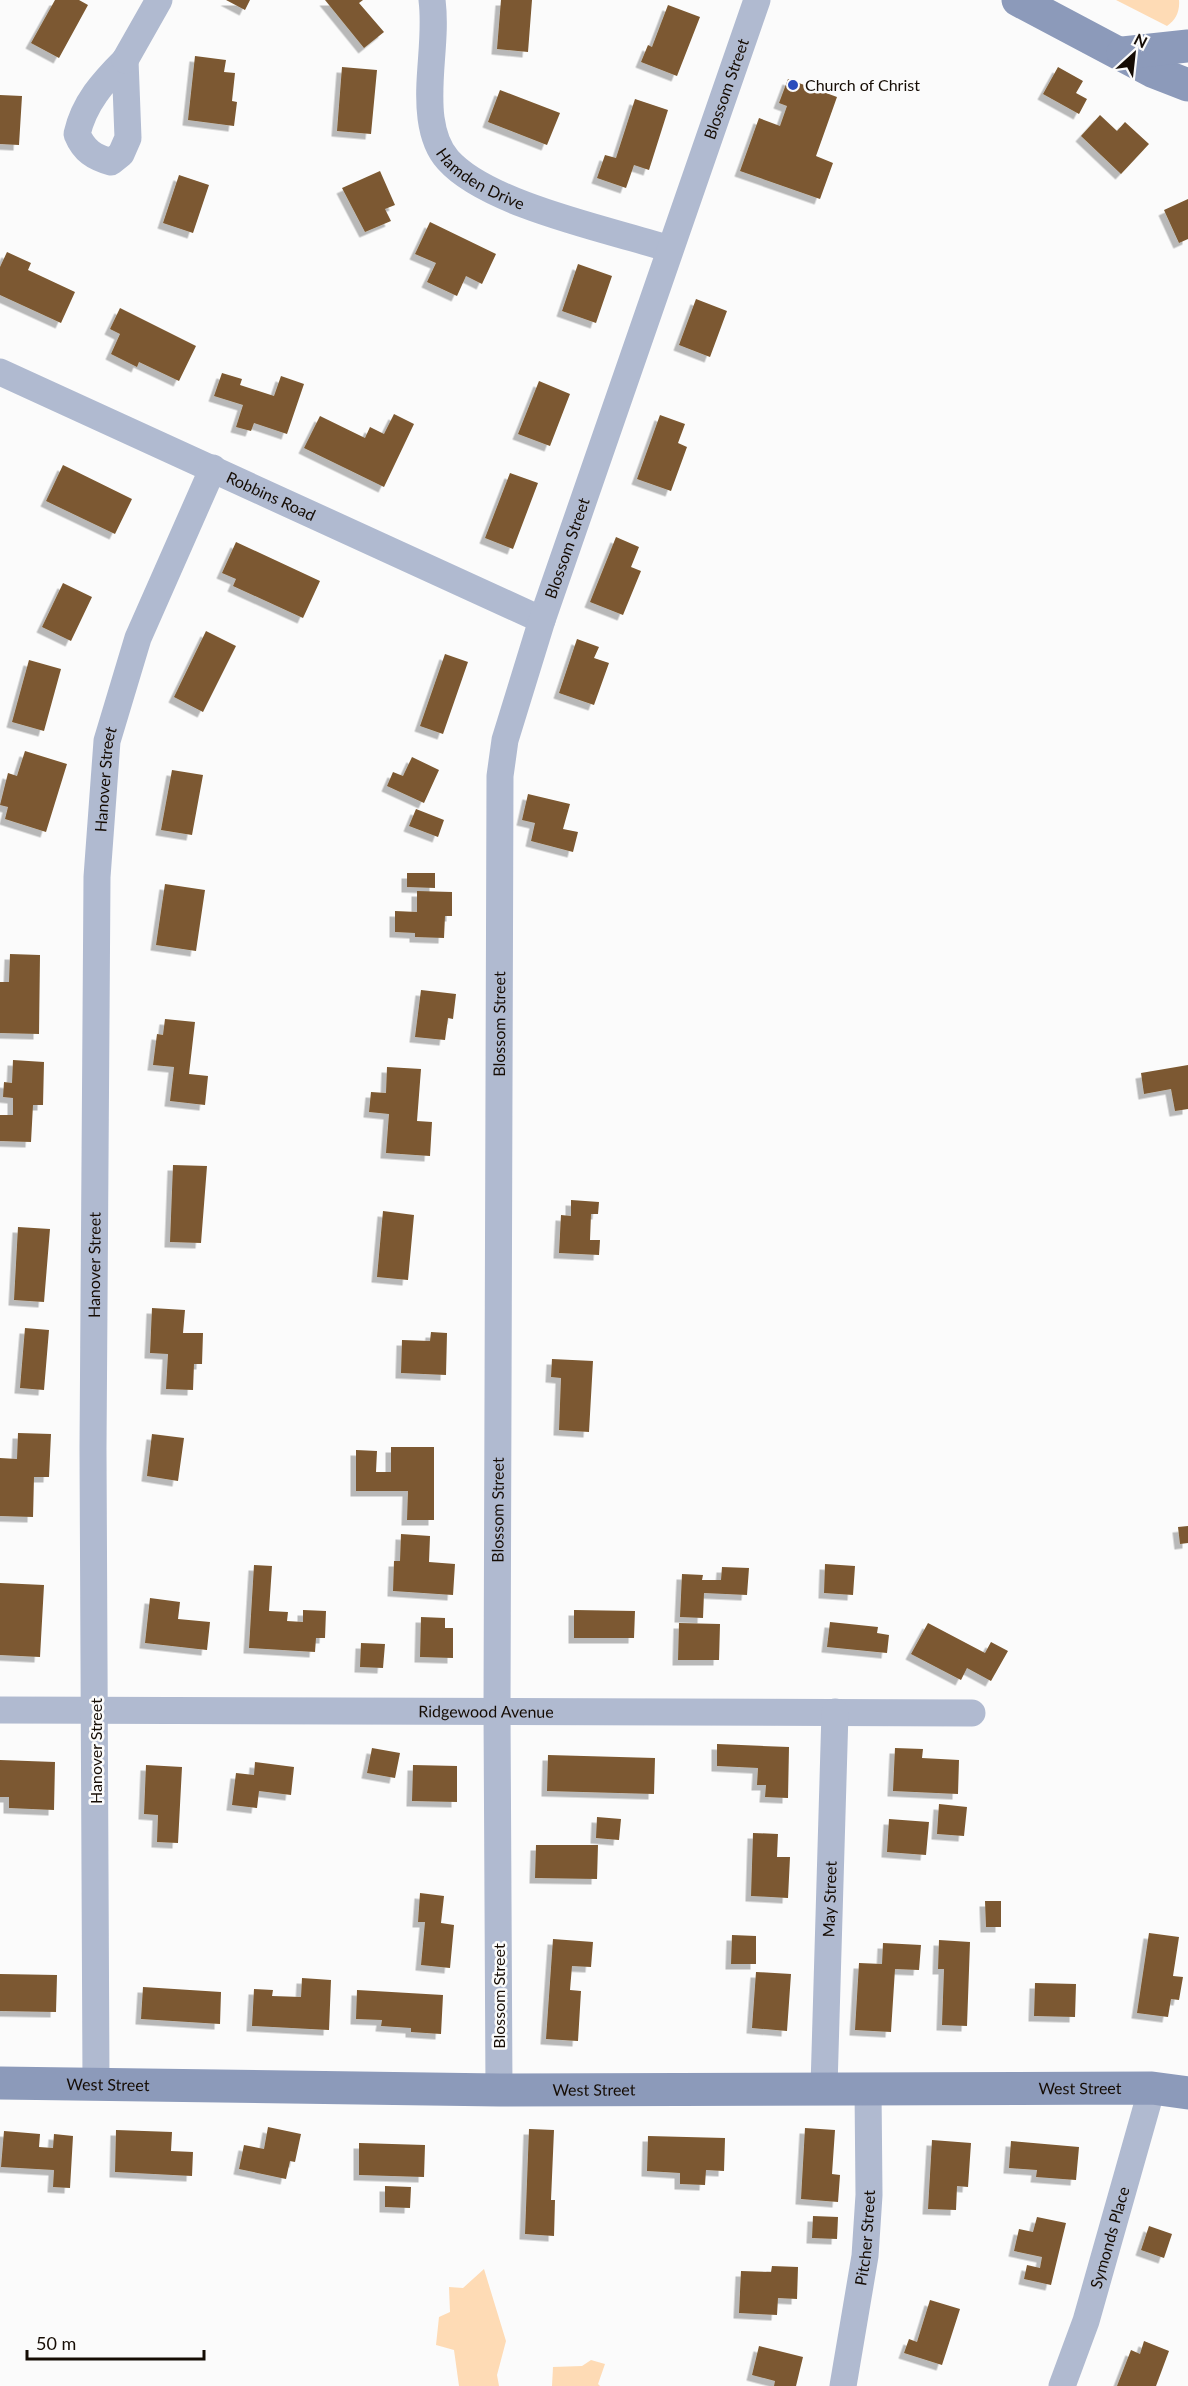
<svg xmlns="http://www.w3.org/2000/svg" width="1188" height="2386" font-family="Lato,sans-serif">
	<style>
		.green { fill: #fedbb5 }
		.building { fill: #7c5930; filter: url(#shadow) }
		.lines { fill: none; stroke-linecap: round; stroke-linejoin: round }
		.street { stroke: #b0bad0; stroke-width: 27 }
		.secondary { stroke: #8c9aba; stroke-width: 33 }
		.poi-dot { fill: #294cbc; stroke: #fbfbfb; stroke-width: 2 }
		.labels { text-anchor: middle; stroke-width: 5; stroke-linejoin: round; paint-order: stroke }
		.poi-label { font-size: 16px; fill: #150c04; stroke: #fbfbfb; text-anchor: start }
		.street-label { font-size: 16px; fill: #150c04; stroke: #fbfbfb }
	</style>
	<defs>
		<filter id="shadow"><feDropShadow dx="-5.5" dy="5.5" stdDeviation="0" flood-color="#0004"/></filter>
	</defs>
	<rect width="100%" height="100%" fill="#fbfbfb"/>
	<path class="green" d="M 1116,0 L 1179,0 C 1180,11 1176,20 1167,26 Z
		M 484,2269 L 506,2341 L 497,2375 L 499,2386 L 459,2386 L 454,2350 L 436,2345 L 439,2317 L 450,2312 L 449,2287 L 463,2288 Z
		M 591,2360 L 605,2364 L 598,2384 L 600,2386 L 552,2386 L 553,2367 L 582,2366 Z"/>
	<path class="building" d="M 55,0 L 79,0 L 88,5 L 59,58 L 31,43 Z
		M 226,0 L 250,0 L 245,10 Z
		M 325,0 L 363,0 L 359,3 L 384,32 L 364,48 Z
		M 501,0 L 532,0 L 528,52 L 497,49 Z
		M 668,5 L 700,17 L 677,76 L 641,62 L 648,45 L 652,47 Z
		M 195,56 L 226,60 L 224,72 L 235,73 L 232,101 L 237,102 L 234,126 L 188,120 Z
		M 342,67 L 377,70 L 371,134 L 337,131 Z
		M 1058,67 L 1083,81 L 1076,93 L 1087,99 L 1079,114 L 1043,94 Z
		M 788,79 L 837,97 L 816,156 L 833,163 L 820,199 L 740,171 L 759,118 L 780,126 L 787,106 L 779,103 Z
		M 500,90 L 560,113 L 547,145 L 488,122 Z
		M 0,95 L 22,96 L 19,145 L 0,144 Z
		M 635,99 L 668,110 L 649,170 L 634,165 L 626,188 L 597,178 L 605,155 L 616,158 Z
		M 1100,115 L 1117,131 L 1125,122 L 1149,144 L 1121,174 L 1081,136 Z
		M 380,171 L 395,205 L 385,209 L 391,221 L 365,232 L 342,188 Z
		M 179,175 L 209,185 L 193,233 L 163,223 Z
		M 1188,199 L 1188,239 L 1179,243 L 1164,210 Z
		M 430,222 L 496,254 L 482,284 L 466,276 L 457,296 L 427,282 L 436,263 L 415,254 Z
		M 7,252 L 31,263 L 28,270 L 75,292 L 61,323 L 0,295 L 0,267 Z
		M 578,264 L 612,276 L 596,323 L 562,311 Z
		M 696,299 L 727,311 L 710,357 L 679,345 Z
		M 120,308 L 196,346 L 179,381 L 139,362 L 137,367 L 111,354 L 120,334 L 110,329 Z
		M 222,373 L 242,379 L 240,385 L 274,396 L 281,376 L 304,384 L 287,434 L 254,423 L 251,431 L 236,427 L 243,405 L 214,396 Z
		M 539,381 L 570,394 L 550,446 L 518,434 Z
		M 394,414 L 414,424 L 384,487 L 304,448 L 320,416 L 365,438 L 370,427 L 384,434 Z
		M 660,415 L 685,424 L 678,443 L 687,447 L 671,491 L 637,479 Z
		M 63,465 L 132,499 L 115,534 L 46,501 Z
		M 510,473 L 538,483 L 513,549 L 485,538 Z
		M 616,537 L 639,547 L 631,567 L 641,571 L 623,615 L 590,602 Z
		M 236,542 L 320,581 L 303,618 L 233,586 L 236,579 L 222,573 Z
		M 63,583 L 92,597 L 71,641 L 42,627 Z
		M 206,631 L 236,646 L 203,712 L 174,697 Z
		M 577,639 L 599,647 L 594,658 L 609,663 L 594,705 L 559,693 Z
		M 445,654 L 468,662 L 443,734 L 420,726 Z
		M 29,660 L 61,669 L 44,731 L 12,722 Z
		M 25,751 L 67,764 L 46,832 L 5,819 L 8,807 L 0,805 L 8,773 L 17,776 Z
		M 412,757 L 439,770 L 424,803 L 387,786 L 393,772 L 403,776 Z
		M 172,770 L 203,775 L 192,835 L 161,830 Z
		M 528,794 L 570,804 L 563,829 L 578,832 L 573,852 L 531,841 L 535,823 L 522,820 Z
		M 416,809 L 444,820 L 438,837 L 409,826 Z
		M 407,873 L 435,873 L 435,888 L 407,887 Z
		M 165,884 L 205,890 L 196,951 L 156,945 Z
		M 417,891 L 452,892 L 452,916 L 445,916 L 444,938 L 415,937 L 415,933 L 395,932 L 395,911 L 417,912 Z
		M 10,954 L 40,955 L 39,1034 L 0,1033 L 0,982 L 9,982 Z
		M 421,990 L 456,994 L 453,1019 L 448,1018 L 445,1040 L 415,1037 Z
		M 165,1019 L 195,1022 L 189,1074 L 208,1076 L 205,1105 L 170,1101 L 174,1067 L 153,1065 L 157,1034 L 163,1035 Z
		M 13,1060 L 44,1062 L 43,1105 L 33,1105 L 31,1142 L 0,1141 L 0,1115 L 13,1115 L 13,1098 L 3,1097 L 4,1082 L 12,1083 Z
		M 1188,1065 L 1188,1109 L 1175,1111 L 1171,1089 L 1144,1094 L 1141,1073 Z
		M 387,1067 L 421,1069 L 417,1121 L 432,1122 L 430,1156 L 386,1153 L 389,1114 L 369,1112 L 371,1092 L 386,1093 Z
		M 173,1165 L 207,1166 L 201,1243 L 170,1242 Z
		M 571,1200 L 599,1202 L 598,1214 L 591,1214 L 590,1240 L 600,1240 L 599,1255 L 559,1253 L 561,1215 L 571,1216 Z
		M 383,1211 L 414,1215 L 408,1280 L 377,1277 Z
		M 18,1227 L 50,1229 L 44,1302 L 14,1300 Z
		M 152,1308 L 185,1310 L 183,1333 L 203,1333 L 202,1364 L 194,1364 L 193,1390 L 166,1389 L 168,1354 L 150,1353 Z
		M 25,1328 L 49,1330 L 44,1390 L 20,1388 Z
		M 431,1332 L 447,1333 L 446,1375 L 401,1373 L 402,1340 L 430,1341 Z
		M 552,1359 L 593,1361 L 589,1432 L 559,1430 L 561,1378 L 551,1377 Z
		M 18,1433 L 51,1434 L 49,1477 L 34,1477 L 33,1517 L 0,1516 L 0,1458 L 17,1459 Z
		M 152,1434 L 184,1438 L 178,1481 L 147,1476 Z
		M 391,1447 L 434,1447 L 434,1520 L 407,1520 L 408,1491 L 356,1491 L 356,1450 L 377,1451 L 376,1472 L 391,1472 Z
		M 1188,1526 L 1188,1543 L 1180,1544 L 1178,1527 Z
		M 401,1534 L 430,1536 L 429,1562 L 455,1564 L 453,1595 L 393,1591 L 394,1561 L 400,1561 Z
		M 825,1564 L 855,1566 L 853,1595 L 824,1593 Z
		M 254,1565 L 272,1566 L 269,1611 L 288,1612 L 287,1621 L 303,1622 L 303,1610 L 326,1611 L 325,1638 L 316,1638 L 315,1652 L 249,1648 Z
		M 722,1567 L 749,1568 L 747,1595 L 704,1593 L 703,1618 L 680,1617 L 682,1574 L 703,1575 L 702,1580 L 721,1580 Z
		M 0,1583 L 44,1585 L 40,1657 L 0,1655 Z
		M 150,1598 L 180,1602 L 178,1619 L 210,1622 L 207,1650 L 145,1643 Z
		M 574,1610 L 635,1611 L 634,1638 L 574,1638 Z
		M 421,1617 L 445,1618 L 445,1628 L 453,1628 L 453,1658 L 420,1657 Z
		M 830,1622 L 878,1627 L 877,1633 L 889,1635 L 887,1653 L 827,1647 Z
		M 679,1623 L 720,1624 L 719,1660 L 678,1660 Z
		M 928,1623 L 985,1653 L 991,1642 L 1008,1651 L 991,1681 L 967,1668 L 961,1680 L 911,1654 Z
		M 361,1643 L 385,1644 L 383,1668 L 360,1667 Z
		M 717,1744 L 789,1747 L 788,1798 L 765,1797 L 766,1785 L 757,1785 L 758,1768 L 717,1766 Z
		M 372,1748 L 400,1753 L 395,1778 L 367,1773 Z
		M 895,1748 L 923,1749 L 922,1758 L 959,1760 L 958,1794 L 893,1791 Z
		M 548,1755 L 655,1758 L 654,1794 L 547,1791 Z
		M 0,1760 L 55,1762 L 54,1810 L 9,1808 L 9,1797 L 0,1797 Z
		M 255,1762 L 294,1767 L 291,1795 L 259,1791 L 257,1808 L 232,1805 L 236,1773 L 254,1775 Z
		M 146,1765 L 182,1767 L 178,1843 L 157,1842 L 158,1815 L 144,1814 Z
		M 413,1765 L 457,1766 L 457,1802 L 412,1801 Z
		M 939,1804 L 967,1807 L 964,1836 L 937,1834 Z
		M 597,1817 L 621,1819 L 619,1840 L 596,1838 Z
		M 889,1819 L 929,1822 L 926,1855 L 887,1852 Z
		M 753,1833 L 778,1834 L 777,1857 L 790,1857 L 788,1898 L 751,1896 Z
		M 536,1845 L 598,1845 L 597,1879 L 535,1878 Z
		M 420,1893 L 444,1896 L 441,1923 L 454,1925 L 450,1968 L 421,1965 L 425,1922 L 418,1922 Z
		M 985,1901 L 1001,1901 L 1001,1927 L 986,1927 Z
		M 1149,1933 L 1179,1937 L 1173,1976 L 1183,1977 L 1179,2000 L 1171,1999 L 1168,2017 L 1137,2013 Z
		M 732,1935 L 756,1936 L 756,1964 L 731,1964 Z
		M 553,1939 L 593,1942 L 591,1967 L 572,1966 L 570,1990 L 581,1991 L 578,2041 L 546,2039 Z
		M 939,1940 L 970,1942 L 967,2026 L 942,2025 L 944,1969 L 938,1969 Z
		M 883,1943 L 921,1945 L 919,1970 L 895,1969 L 891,2032 L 855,2030 L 859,1963 L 882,1964 Z
		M 756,1972 L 791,1974 L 787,2031 L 752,2028 Z
		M 0,1974 L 57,1975 L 56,2012 L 0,2011 Z
		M 302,1978 L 331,1980 L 329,2030 L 252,2026 L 254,1989 L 273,1990 L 272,1996 L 301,1997 Z
		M 1035,1983 L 1076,1984 L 1075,2017 L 1034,2016 Z
		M 143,1987 L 221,1992 L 220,2024 L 141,2019 Z
		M 357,1990 L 443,1995 L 441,2034 L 411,2032 L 411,2028 L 381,2026 L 382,2020 L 356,2019 Z
		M 268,2127 L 301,2134 L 295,2162 L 290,2161 L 286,2179 L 239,2169 L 244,2145 L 264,2149 Z
		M 805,2128 L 835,2130 L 832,2174 L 840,2175 L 838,2202 L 801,2199 Z
		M 529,2129 L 554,2130 L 551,2200 L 555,2200 L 554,2236 L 525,2234 Z
		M 116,2130 L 172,2132 L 171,2151 L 193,2152 L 192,2176 L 115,2172 Z
		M 4,2131 L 40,2134 L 39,2147 L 53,2148 L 54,2134 L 73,2136 L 70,2188 L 53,2187 L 54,2170 L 1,2167 Z
		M 648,2136 L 725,2138 L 724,2171 L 706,2170 L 705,2185 L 680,2184 L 680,2173 L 647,2171 Z
		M 932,2140 L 971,2143 L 968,2187 L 957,2186 L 956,2210 L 928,2209 Z
		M 1011,2141 L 1079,2147 L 1076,2180 L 1036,2177 L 1037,2170 L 1009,2168 Z
		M 359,2143 L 425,2145 L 424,2177 L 359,2175 Z
		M 385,2186 L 411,2187 L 410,2208 L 385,2207 Z
		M 813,2216 L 838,2217 L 837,2239 L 812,2238 Z
		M 1037,2217 L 1066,2223 L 1051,2285 L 1024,2279 L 1027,2265 L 1040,2268 L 1042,2257 L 1014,2251 L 1019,2229 L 1033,2232 Z
		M 1149,2226 L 1172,2234 L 1164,2258 L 1141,2250 Z
		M 772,2266 L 798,2267 L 797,2299 L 778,2298 L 777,2315 L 739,2313 L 741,2271 L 771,2272 Z
		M 930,2300 L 960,2309 L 942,2365 L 904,2353 L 909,2339 L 917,2342 Z
		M 1144,2341 L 1169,2351 L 1156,2386 L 1117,2386 L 1131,2350 L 1140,2354 Z
		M 759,2346 L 803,2357 L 796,2386 L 774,2386 L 775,2381 L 752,2375 Z"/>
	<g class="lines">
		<g class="street">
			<path id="s1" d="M 432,0 C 437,39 426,79 431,118 C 433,133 438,149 448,160 C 488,205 610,230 670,249"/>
			<path d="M 125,60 L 128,138 L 121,154 L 111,162 C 94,157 84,151 77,134 C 84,103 103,82 125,60 Z"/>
			<path d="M 125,60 L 159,0"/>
			<path id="s2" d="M 0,372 L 542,620"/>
			<path id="s3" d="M 0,1710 L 972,1713"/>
			<path id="s4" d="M 96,2083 L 93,1448 L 97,877 L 107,741 L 138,638 L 213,468"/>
			<path id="s5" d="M 824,2087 L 835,1712"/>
			<path id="s6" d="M 499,2090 L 497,1711 L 500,776 L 505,740 L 542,620 L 757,0"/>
			<path id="s7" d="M 843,2386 L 865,2256 L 869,2195 L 868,2089"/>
			<path id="s8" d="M 1062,2386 L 1086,2321 L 1152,2088"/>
		</g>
		<g class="secondary">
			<path d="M 1018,0 L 1152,71 L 1188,85"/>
			<path d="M 1123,53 L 1188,46"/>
			<path id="s9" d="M 0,2083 L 499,2090 L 1152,2088 L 1188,2093"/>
		</g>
	</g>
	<circle class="poi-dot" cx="793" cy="85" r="6"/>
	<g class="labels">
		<g class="poi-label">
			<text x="805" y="91">Church of Christ</text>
		</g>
		<g class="street-label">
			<text dy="6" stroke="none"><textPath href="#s6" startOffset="2038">Blossom Street</textPath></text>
			<text dy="6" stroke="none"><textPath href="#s1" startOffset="202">Hamden Drive</textPath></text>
			<text dy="6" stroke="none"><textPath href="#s2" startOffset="298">Robbins Road</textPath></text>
			<text dy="6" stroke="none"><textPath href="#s6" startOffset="1552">Blossom Street</textPath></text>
			<text dy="6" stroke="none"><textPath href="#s4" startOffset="1304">Hanover Street</textPath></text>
			<text dy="6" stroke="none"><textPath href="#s6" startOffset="1066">Blossom Street</textPath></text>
			<text dy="6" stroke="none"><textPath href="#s4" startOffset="818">Hanover Street</textPath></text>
			<text dy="6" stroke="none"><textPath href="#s6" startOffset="580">Blossom Street</textPath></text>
			<text dy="6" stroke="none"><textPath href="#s3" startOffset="486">Ridgewood Avenue</textPath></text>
			<text transform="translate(96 1751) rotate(-90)" y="6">Hanover Street</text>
			<text dy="6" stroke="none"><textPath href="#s5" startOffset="188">May Street</textPath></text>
			<text transform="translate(499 1996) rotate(-90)" y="6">Blossom Street</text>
			<text dy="6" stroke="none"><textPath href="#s9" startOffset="108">West Street</textPath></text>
			<text dy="6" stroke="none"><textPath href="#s9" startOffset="1080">West Street</textPath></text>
			<text dy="6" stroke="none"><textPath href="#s9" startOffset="594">West Street</textPath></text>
			<text dy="6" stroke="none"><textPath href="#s7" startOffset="150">Pitcher Street</textPath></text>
			<text dy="6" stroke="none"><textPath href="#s8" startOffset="156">Symonds Place</textPath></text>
		</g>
	</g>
	<g transform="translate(1134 54) rotate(27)" stroke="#fbfbfb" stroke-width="4.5" paint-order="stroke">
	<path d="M0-4.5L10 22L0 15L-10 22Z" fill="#150c04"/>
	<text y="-9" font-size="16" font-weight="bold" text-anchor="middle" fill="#150c04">N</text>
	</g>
	<path d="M27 2350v9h177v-9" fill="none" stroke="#150c04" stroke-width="3"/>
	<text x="36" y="2350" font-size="18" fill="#150c04" stroke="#fbfbfb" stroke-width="4.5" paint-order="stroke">50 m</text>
</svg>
